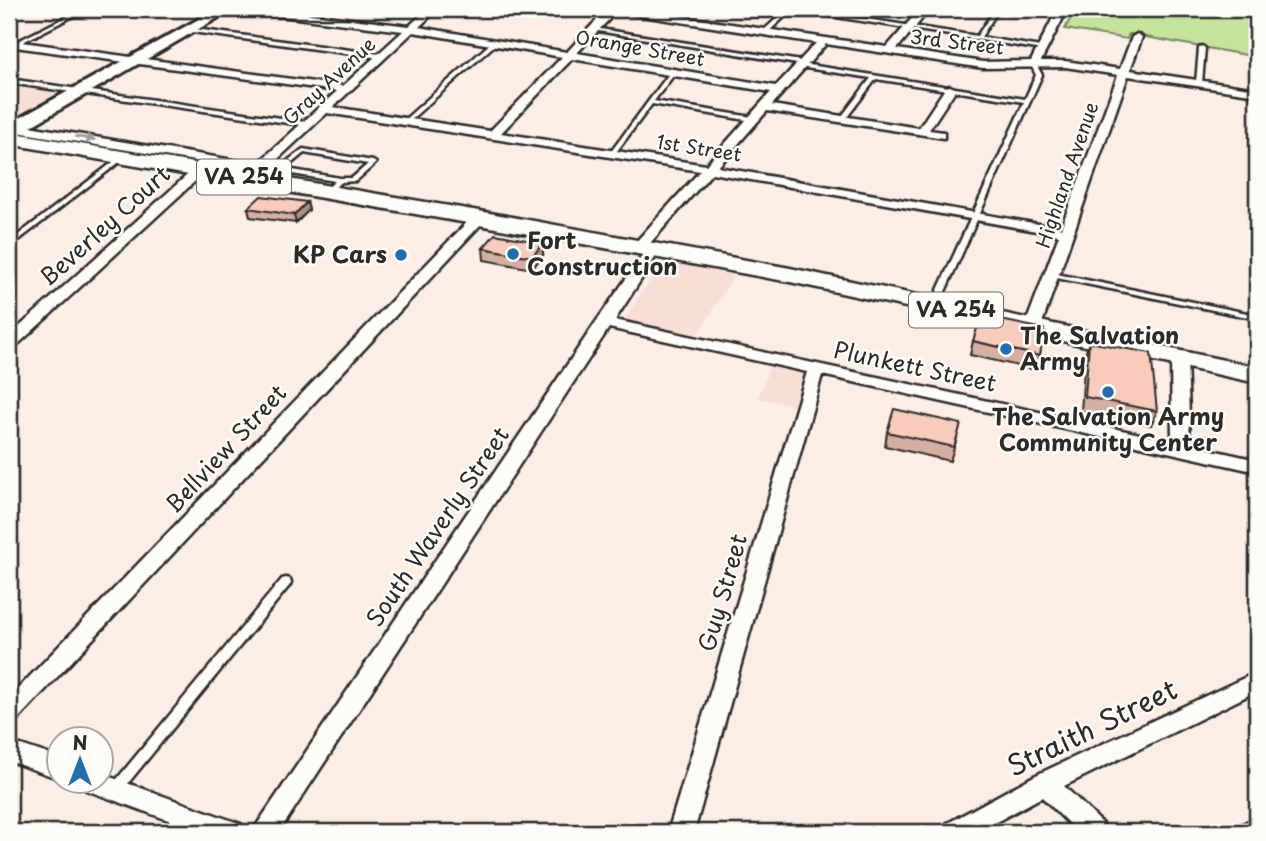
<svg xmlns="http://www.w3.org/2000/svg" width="1266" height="841" font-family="'Playpen Sans',sans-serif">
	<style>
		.built { fill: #f7dfd5 }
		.green { fill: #c6e39b; stroke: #788763; stroke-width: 2 }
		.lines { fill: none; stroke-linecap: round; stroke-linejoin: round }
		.lane-casing { stroke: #2b2b2b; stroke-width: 5 }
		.street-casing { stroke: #2b2b2b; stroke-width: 5 }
		.secondary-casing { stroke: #2b2b2b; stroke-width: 6 }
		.primary-casing { stroke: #2b2b2b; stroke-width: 5 }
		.lane { fill: #fdfcf7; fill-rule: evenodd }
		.street { fill: #fdfcf7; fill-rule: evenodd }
		.secondary { fill: #fdfcf7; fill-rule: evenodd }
		.primary { fill: #fdfcf7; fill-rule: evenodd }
		.wall { fill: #d5afa1; stroke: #2b2b2b; stroke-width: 2 }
		.shaded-wall { fill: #ae8e83; stroke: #2b2b2b; stroke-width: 2 }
		.building { fill: #f8cbbb; stroke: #2b2b2b; stroke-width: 2 }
		.oneway { fill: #9e9e9b }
		.poi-dot { fill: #1f6fb2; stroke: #fdfcf7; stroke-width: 2.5 }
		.labels { text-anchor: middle; stroke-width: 5; stroke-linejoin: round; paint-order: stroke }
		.far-street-label { font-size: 19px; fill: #2b2b2b; stroke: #fdfcf7 }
		.shield { fill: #fdfcf7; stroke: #6a6a68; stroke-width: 2 }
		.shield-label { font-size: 21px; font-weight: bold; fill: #2b2b2b }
		.street-label { font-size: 23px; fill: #2b2b2b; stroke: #fdfcf7 }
		.poi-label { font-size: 23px; font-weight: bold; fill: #2b2b2b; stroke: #fdfcf7; text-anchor: start }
		.near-street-label { font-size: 28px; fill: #2b2b2b; stroke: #fdfcf7 }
	</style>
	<rect width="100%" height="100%" fill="#fcede5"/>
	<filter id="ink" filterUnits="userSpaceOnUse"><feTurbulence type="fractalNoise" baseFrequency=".0143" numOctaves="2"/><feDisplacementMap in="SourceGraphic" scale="14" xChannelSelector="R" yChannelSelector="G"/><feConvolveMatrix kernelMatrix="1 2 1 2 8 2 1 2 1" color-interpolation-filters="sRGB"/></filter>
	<g filter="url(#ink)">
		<path class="built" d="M 9,82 L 72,91 L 12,123 L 9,122 Z
			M 666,257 L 737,270 L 697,336 L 624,320 Z
			M 771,364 L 807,372 L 796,406 L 758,398 Z"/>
		<path class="green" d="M 1075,9 L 1257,9 L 1257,57 L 1129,34 L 1127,39 L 1065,29 Z"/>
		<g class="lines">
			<g class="lane-casing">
				<path id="lane" d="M 82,9 L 87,9 L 17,45 L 12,44 Z
					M 787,9 L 801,9 L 977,36 L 995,9 L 999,9 L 981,37 L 1046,48 L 1043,50 L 792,10 L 767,33 L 763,33 L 763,31 Z
					M 187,28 L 380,54 L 383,56 L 380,58 L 185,31 L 184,30 Z
					M 594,28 L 801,61 L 803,62 L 803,64 L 1025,99 L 1036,75 L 1031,65 L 1032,64 L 1036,64 L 1042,75 L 939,305 L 935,307 L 931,305 L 1024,102 L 876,79 L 844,121 L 842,122 L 839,120 L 871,78 L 799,67 L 797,66 L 797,64 L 592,30 L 592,29 Z
					M 493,41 L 498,42 L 407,123 L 403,123 L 403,121 Z
					M 1202,46 L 1205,48 L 1202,83 L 1199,85 L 1196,83 L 1199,48 Z
					M 671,71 L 676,72 L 654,101 L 752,117 L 755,119 L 752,121 L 652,104 L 614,155 L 610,155 L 610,153 Z
					M 9,79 L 308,122 L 311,124 L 308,126 L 9,83 Z
					M 303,149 L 373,161 L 376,163 L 356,181 L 342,182 L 326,194 L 323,192 L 335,181 L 292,174 L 279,184 L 275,184 L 275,182 L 287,172 L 280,169 L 280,167 ZM 304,153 L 368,164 L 352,178 L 340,178 L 293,170 L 286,168 Z
					M 121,156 L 126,157 L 11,246 L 9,247 L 9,242 Z
					M 1049,273 L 1052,273 L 1257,315 L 1257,319 L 1052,277 L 1048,275 Z
					M 286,578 L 290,579 L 291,582 L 290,585 L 120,793 L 116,794 L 112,793 L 110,789 L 112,785 L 282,579 Z
					M 1257,817 L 1257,829 L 1251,832 L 1232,832 L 1234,828 Z"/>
			</g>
			<g class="street-casing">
				<path id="street" d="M 242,9 L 269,9 L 409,26 L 428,9 L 438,9 L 419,27 L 567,52 L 607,9 L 630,9 L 887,47 L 920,9 L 930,9 L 897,49 L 983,62 L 1031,61 L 1056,12 L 1061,9 L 1066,12 L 1041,61 L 1065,61 L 1120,69 L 1132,37 L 1137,34 L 1142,37 L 1130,70 L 1257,89 L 1257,95 L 1128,76 L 1041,326 L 1033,331 L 1025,326 L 1059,235 L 712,173 L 644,250 L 634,250 L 634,244 L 700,171 L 327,113 L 265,171 L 249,182 L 243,178 L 250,170 L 17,132 L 11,128 L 17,124 L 257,164 L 337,91 L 15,47 L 10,44 L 15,41 L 343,86 L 403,31 L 247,12 ZM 616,12 L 816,43 L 776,86 L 577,53 ZM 413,32 L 562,57 L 490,131 L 333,107 ZM 826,44 L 983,68 L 1065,67 L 1118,75 L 1061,228 L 718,167 L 767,111 L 944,138 L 944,132 L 929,130 L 956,89 L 950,86 L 946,87 L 919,128 L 772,105 ZM 572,59 L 771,92 L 706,165 L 501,133 Z
					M 200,166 L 204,167 L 204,173 L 15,347 L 9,349 L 9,336 L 196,167 Z
					M 479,214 L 486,218 L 484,221 L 17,720 L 9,723 L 9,698 L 474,215 Z
					M 653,246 L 660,250 L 615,320 L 1172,441 L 1171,358 L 1179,353 L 1185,355 L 1187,358 L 1190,445 L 1257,460 L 1257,472 L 822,375 L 694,832 L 668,832 L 807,372 L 609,328 L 279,832 L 252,832 L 596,322 L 648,247 Z
					M 1257,672 L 1257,691 L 1064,786 L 1103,824 L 1107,832 L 1077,832 L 1042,797 L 978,832 L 942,832 L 946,824 L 1036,775 Z
					M 9,741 L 60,758 L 60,779 L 9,761 Z
					M 102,774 L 241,824 L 245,832 L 201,832 L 86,790 L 83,782 L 102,782 Z"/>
			</g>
			<g class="secondary-casing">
				<path id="secondary" d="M 217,9 L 233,9 L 9,139 L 9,126 L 18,119 Z"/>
			</g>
			<g class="primary-casing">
				<path id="primary" d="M 9,132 L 479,211 L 790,268 L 1257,367 L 1257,383 L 790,282 L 479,225 L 9,144 Z"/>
			</g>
			<use href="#lane" class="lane"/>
			<use href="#street" class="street"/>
			<use href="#secondary" class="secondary"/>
			<use href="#primary" class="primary"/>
		</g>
		<path class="wall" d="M 307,202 L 309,210 L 296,223 L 250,217 L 248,208 Z
			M 483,248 L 543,255 L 532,269 L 484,260 Z
			M 973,341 L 1040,356 L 1036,370 L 970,355 Z
			M 1089,342 L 1157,411 L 1151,425 L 1081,411 L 1085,355 Z
			M 887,432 L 957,438 L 950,461 L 885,446 Z"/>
		<path class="shaded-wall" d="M 307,202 L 309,210 L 296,223 L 294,215 Z
			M 543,243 L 543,255 L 532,269 L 532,257 Z"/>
		<path class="building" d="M 261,196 L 307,202 L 294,215 L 248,208 Z
			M 495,234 L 543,243 L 532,257 L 483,248 Z
			M 981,316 L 1044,329 L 1040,356 L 973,341 Z
			M 1089,342 L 1151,353 L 1157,411 L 1085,397 Z
			M 894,409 L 961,424 L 954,447 L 887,432 Z"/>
		<defs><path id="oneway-solid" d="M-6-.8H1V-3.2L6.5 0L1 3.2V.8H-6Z" transform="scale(1.75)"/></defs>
		<use class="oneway" href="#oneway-solid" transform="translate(85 138) rotate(9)"/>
	</g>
	<g class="poi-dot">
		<circle cx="513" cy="254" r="7"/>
		<circle cx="401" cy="255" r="7"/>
		<circle cx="1006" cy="349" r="7"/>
		<circle cx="1108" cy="392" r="7"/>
	</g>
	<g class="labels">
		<g class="far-street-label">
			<text transform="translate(957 42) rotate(7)" y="7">3rd Street</text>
			<text transform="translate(640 48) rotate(10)" y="7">Orange Street</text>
			<text transform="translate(329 81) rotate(-43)" y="7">Gray Avenue</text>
			<text transform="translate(699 148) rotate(9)" y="7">1st Street</text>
			<text transform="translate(1067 175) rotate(-71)" y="7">Highland Avenue</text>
		</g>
		<g class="shield">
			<rect x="197" y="159.5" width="94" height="35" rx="5"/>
			<rect x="909" y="292.5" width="94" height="35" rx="5"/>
		</g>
		<g class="shield-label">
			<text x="244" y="184">VA 254</text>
			<text x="956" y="317">VA 254</text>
		</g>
		<g class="street-label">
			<text transform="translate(105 226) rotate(-42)" y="8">Beverley Court</text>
			<text transform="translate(915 367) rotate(12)" y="8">Plunkett Street</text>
			<text transform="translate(226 449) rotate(-47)" y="8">Bellview Street</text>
			<text transform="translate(438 527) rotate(-56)" y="8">South Waverly Street</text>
			<text transform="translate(723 593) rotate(-74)" y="8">Guy Street</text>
		</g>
		<g class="poi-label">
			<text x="527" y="249">Fort<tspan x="527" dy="26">Construction</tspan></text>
			<text x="387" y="263" text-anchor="end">KP Cars</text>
			<text x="1020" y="344">The Salvation<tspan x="1020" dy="26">Army</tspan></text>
			<text x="1108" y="425" text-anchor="middle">The Salvation Army<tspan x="1108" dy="26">Community Center</tspan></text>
		</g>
		<g class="near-street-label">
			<text transform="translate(1092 728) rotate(-26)" y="10">Straith Street</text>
		</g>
	</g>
	<rect width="1266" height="841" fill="none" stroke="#fdfcf7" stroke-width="35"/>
	<rect x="18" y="18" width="1231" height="806" fill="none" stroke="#2b2b2b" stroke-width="2.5" filter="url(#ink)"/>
	<g transform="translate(80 760)"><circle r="33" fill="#fdfcf7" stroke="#a9a8a5" stroke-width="2"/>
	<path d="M0-5L12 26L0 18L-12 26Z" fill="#1f6fb2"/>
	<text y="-10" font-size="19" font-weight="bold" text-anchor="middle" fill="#2b2b2b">N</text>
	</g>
</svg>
